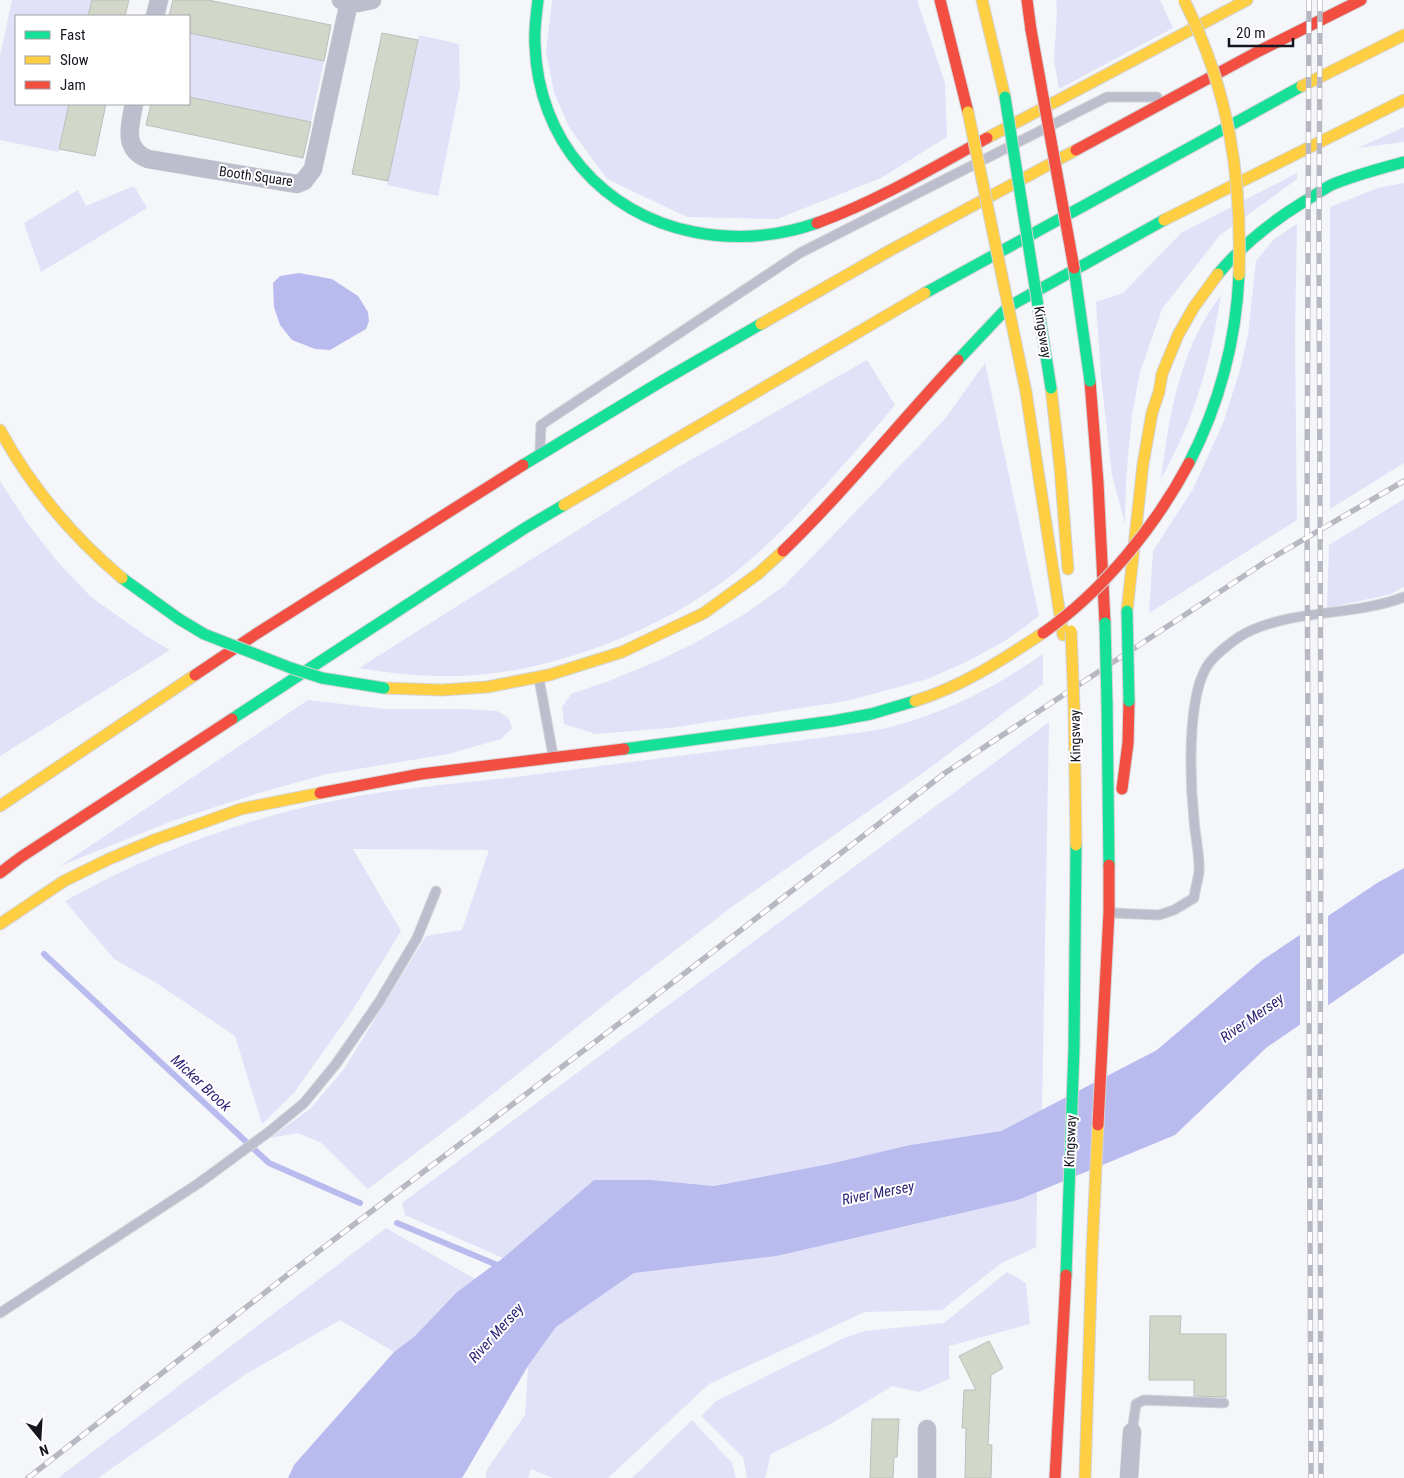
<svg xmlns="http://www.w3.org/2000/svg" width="1404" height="1478" font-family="'Roboto Condensed',sans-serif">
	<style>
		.green { fill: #e1e2f8 }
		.water { fill: #b9bbef }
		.pier { fill: #f5f6fa }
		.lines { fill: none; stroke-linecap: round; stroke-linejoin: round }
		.stream { stroke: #b9bbef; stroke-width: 6 }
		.building { fill: #d2d7ca; stroke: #bcbebb }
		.lane-casing { stroke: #d2d3d6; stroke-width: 11 }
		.street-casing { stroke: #d2d3d6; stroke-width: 19 }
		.fast-casing { stroke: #d2d3d6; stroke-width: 13 }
		.slow-casing { stroke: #d2d3d6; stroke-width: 13 }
		.jam-casing { stroke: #d2d3d6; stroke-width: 13 }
		.lane { stroke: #bdbecd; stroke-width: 9 }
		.street { stroke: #bdbecd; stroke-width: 18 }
		.fast { stroke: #16e098; stroke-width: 11 }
		.slow { stroke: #ffcf43; stroke-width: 11 }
		.jam { stroke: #f24e42; stroke-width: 11 }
		.rail-casing { stroke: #b7b8c2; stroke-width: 5.5 }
		.rail { stroke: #fff; stroke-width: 4; stroke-dasharray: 11; stroke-linecap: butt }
		.fast-bridge-casing { stroke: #d2d3d6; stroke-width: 13; stroke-linecap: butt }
		.slow-bridge-casing { stroke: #d2d3d6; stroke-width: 13; stroke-linecap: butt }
		.jam-bridge-casing { stroke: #d2d3d6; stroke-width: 13; stroke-linecap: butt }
		.fast-bridge { stroke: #16e098; stroke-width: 11 }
		.slow-bridge { stroke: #ffcf43; stroke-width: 11 }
		.jam-bridge { stroke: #f24e42; stroke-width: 11 }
		.labels { text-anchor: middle; stroke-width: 4; stroke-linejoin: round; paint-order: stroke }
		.street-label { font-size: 14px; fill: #15161f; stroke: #fff }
		.water-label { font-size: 15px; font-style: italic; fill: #2f2576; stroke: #fff }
	</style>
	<rect width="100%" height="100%" fill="#f5f6fa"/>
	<path class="green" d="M 12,0 L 92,0 L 88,16 L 16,16 L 16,104 L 69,104 L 59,152 L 0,140 L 0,56 Z
		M 552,0 L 917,0 L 945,83 L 947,137 L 881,178 L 777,219 L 687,217 L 607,179 L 569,127 L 554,92 L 546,52 Z
		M 1056,0 L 1160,0 L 1173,28 L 1059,89 L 1054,60 L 1057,11 Z
		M 189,33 L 324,61 L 311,122 L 189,97 Z
		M 419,35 L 459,44 L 460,86 L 438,196 L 387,185 Z
		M 1404,127 L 1404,142 L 1358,148 Z
		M 1297,173 L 1297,179 L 1220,235 L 1162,309 L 1140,372 L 1132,415 L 1126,479 L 1125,524 L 1112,475 L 1101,377 L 1096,302 L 1123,293 L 1181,233 Z
		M 1404,183 L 1404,463 L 1330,509 L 1330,207 L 1378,188 Z
		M 134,186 L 147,208 L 41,272 L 24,223 L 78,190 L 86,206 Z
		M 1297,224 L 1295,338 L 1297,520 L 1149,613 L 1153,551 L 1193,489 L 1223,423 L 1240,370 L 1248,335 L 1256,261 L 1274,239 Z
		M 1221,295 C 1210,363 1195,418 1161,479 C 1170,411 1179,351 1221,295 Z
		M 867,360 L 895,405 C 852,456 808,507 759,552 C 690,617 580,664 487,674 C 444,679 401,675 359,668 L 673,470 Z
		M 985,363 L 1039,616 L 1005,641 L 966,662 L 928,679 L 847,701 L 670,728 L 596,734 L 564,724 L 562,707 L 571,694 L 606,682 L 655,662 L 693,644 L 743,615 L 784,586 L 944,420 Z
		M 0,481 L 28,524 L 57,561 L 91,597 L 146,636 L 170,650 L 0,756 Z
		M 1404,499 L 1404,587 L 1391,594 L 1327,608 L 1329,545 Z
		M 1043,654 L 1043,684 L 920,775 L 733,906 L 609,1001 L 475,1108 L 368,1189 L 320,1142 L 297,1133 L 270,1138 L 310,1109 L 344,1069 L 426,936 L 462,930 L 489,850 L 353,849 L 401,931 L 352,1011 L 294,1093 L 262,1124 L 235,1036 L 158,984 L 114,959 L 65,901 C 150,853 246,818 342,799 C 404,787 468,783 531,775 C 637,761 743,748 849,734 C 864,732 879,730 894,726 C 948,712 997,686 1043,654 Z
		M 308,700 L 385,709 L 464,709 L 497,711 L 508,717 L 512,728 L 501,739 L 449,754 L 327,774 L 259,793 L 172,821 L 60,866 Z
		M 1049,722 L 1042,1110 L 1001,1131 L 910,1145 L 829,1164 L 714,1186 L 651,1180 L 594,1180 L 503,1258 L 405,1215 L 402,1203 Z
		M 1037,1192 L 1036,1247 L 1000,1264 L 942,1310 L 865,1312 L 709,1384 L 608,1478 L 553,1478 L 531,1469 L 528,1478 L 486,1478 L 486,1471 L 525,1415 L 528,1366 L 556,1327 L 634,1273 L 777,1256 L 1018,1200 Z
		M 386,1228 L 475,1279 L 457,1292 L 415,1336 L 394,1352 L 340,1320 L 246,1374 L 98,1478 L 58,1478 Z
		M 1007,1272 L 1026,1283 L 1030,1324 L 949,1346 L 949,1379 L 919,1392 L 892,1386 L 829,1425 L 771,1454 L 765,1478 L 747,1478 L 743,1457 L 701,1416 L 716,1401 L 844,1338 L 865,1331 L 944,1323 Z
		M 692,1420 L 732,1463 L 736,1478 L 632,1478 Z"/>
	<path class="water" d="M 299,273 L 332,279 L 358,296 L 368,312 L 369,321 L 366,329 L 330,350 L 315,349 L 292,340 L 280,325 L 274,307 L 273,283 L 280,276 Z
		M 1404,868 L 1404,953 L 1266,1048 L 1175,1135 L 1018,1200 L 777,1256 L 634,1273 L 556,1327 L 528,1366 L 462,1478 L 288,1478 L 294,1465 L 394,1352 L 415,1336 L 457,1292 L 503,1258 L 594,1180 L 651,1180 L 714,1186 L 829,1164 L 910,1145 L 1001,1131 L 1157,1050 L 1261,961 L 1377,883 Z"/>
	<path class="pier" d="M 1328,913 L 1328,1008 L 1300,1027 L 1300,932 Z"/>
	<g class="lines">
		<path class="stream" d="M 44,954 L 269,1163 L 360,1203
			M 397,1223 L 502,1267"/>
	</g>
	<path class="building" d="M 92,0 L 129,0 L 125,16 L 88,16 Z
		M 173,0 L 208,0 L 331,25 L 324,61 L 189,33 L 189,16 L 169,16 Z
		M 382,33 L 418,40 L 388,181 L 352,174 Z
		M 189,97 L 311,122 L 303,158 L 146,125 L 151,104 L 189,104 Z
		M 69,104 L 106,104 L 95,156 L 59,149 Z
		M 1150,1316 L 1181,1316 L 1180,1334 L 1226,1334 L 1226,1397 L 1194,1396 L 1194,1380 L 1149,1380 Z
		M 989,1341 L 1003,1368 L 991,1375 L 988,1445 L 992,1445 L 991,1478 L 965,1478 L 966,1428 L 962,1428 L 964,1390 L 976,1390 L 959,1356 Z
		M 872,1419 L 899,1419 L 897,1457 L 894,1457 L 893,1478 L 870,1478 Z"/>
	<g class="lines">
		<g class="lane-casing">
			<path id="lane" d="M 540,450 L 541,425 L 800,253 L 1107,97 L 1157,97
				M 539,679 L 553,755
				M 1112,913 L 1159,915 L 1174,910 L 1194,898 C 1195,889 1198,880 1199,872 C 1200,855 1195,836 1194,819 C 1190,781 1187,701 1206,668 C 1213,655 1238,636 1252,630 C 1300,609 1355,616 1404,597
				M 0,1313 L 199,1183 L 270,1131 L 304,1103 L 336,1064 L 379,1002 L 417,938 L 436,891
				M 1132,1432 L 1136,1404 L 1144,1400 L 1224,1403"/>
		</g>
		<g class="street-casing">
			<path id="street" d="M 341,0 L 358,3 L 372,0
				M 155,16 L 159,0
				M 134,104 C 130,125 122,149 148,159 L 297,184 L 304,181 L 313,169 L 349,2
				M 927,1478 L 927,1429
				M 1129,1478 L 1132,1432"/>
		</g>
		<g class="fast-casing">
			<path id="fast" d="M 538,0 C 536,15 534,30 535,45 C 538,139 602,214 694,232 C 735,240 777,237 817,223
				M 1218,274 C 1243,244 1272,221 1305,201 C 1314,196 1322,190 1331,185 C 1355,175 1379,169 1404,162
				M 925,293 L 1302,86
				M 958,360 L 1008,307 L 1164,220
				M 523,465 L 662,381 L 761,324
				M 122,578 L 179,619
				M 1107,703 L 1109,865
				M 232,719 L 525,528 L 564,505
				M 624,749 L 833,721 L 871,714 L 915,701
				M 1066,1275 L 1074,1048 L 1076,845"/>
		</g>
		<g class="slow-casing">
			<path id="slow" d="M 982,0 L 1005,97
				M 1302,86 L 1404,35
				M 987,138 L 1247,0
				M 1164,220 L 1404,100
				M 761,324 L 889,251 L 1076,150
				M 1051,388 L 1060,467 L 1068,569
				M 1026,392 L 1063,635
				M 0,430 C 31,487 72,536 122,578
				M 564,505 L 925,293
				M 1127,611 L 1143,464 L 1152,413 L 1159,392 L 1162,374 L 1178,335 L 1194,307 L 1218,274
				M 384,688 L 442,690 L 487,687 L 549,675 L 622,652 L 704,613 L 759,573 L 783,551
				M 915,701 C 965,685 1000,661 1043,633
				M 1074,706 L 1076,845
				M 0,806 L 195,675
				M 0,924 L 64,881 L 109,859 L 154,840 L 241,809 L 320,793
				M 1085,1478 L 1092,1252 L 1098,1125"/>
		</g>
		<g class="jam-casing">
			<path id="jam" d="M 940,0 L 968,112
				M 1027,0 L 1031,30
				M 1076,150 L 1259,51 L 1361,0
				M 817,223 C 877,201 931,169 987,138
				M 1090,381 L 1098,483 L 1105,623
				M 783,551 C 845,491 899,423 958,360
				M 195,675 L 256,634 L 523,465
				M 1122,789 L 1128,743 L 1129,701
				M 320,793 L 421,774 L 624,749
				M 0,873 L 21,857 L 232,719
				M 1098,1125 L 1109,912 L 1109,865
				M 1055,1478 L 1066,1275"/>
		</g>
		<use href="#lane" class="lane"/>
		<use href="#street" class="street"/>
		<use href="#fast" class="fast"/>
		<use href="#slow" class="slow"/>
		<use href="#jam" class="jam"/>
		<g class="rail-casing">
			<path id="rail" d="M 1309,0 L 1307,512 L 1311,1478
				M 1320,0 L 1319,237 L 1321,776 L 1320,1125 L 1321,1478
				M 28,1478 L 290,1273 L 633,1013 L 945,773 L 1265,562 L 1404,481"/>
		</g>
		<use href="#rail" class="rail"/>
		<g class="fast-bridge-casing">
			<path id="fast-bridge" d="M 1005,97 L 1051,388
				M 1074,268 L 1090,381
				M 1189,463 C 1219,405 1236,341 1239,275
				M 1127,611 L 1129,701
				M 179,619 L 204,634 L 291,668 L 322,678 L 384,688
				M 1105,623 L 1107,703"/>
		</g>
		<g class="slow-bridge-casing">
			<path id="slow-bridge" d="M 1184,0 C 1229,90 1242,176 1239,275
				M 968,112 L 1026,392
				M 1071,631 L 1074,706"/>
		</g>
		<g class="jam-bridge-casing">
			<path id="jam-bridge" d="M 1031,30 L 1074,268
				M 1043,633 C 1103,591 1155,527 1189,463"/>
		</g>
		<use href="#fast-bridge" class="fast-bridge"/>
		<use href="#slow-bridge" class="slow-bridge"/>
		<use href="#jam-bridge" class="jam-bridge"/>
	</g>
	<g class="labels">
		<g class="street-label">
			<text transform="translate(256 176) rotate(8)" y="5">Booth Square</text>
			<text transform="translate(1043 332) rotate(81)" y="5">Kingsway</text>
			<text transform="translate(1075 736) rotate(-91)" y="5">Kingsway</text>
			<text transform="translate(1070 1141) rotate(-88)" y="5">Kingsway</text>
		</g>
		<g class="water-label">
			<text transform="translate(1252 1018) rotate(-35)" y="5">River Mersey</text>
			<text transform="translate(201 1083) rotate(43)" y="5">Micker Brook</text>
			<text transform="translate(878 1193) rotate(-11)" y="5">River Mersey</text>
			<text transform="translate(496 1333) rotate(-48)" y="5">River Mersey</text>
		</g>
	</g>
	<rect x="15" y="15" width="175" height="90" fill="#ffffff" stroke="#a1a2a5"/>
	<rect x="25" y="31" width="25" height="8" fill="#16e098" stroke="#a1a2a5"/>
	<text x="60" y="40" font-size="15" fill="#15161f">Fast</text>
	<rect x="25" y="56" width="25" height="8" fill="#ffcf43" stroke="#a1a2a5"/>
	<text x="60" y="65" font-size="15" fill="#15161f">Slow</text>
	<rect x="25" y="81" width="25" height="8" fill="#f24e42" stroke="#a1a2a5"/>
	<text x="60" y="90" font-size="15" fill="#15161f">Jam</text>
	<g transform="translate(40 1438) rotate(162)" stroke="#ffffff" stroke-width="4" paint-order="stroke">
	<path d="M0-4L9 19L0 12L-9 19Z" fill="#15161f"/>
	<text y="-8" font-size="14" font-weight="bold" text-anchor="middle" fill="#15161f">N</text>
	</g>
	<path d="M1229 38v8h64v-8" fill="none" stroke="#15161f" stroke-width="2.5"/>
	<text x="1236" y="38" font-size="15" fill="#15161f" stroke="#ffffff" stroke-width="4" paint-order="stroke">20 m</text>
</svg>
